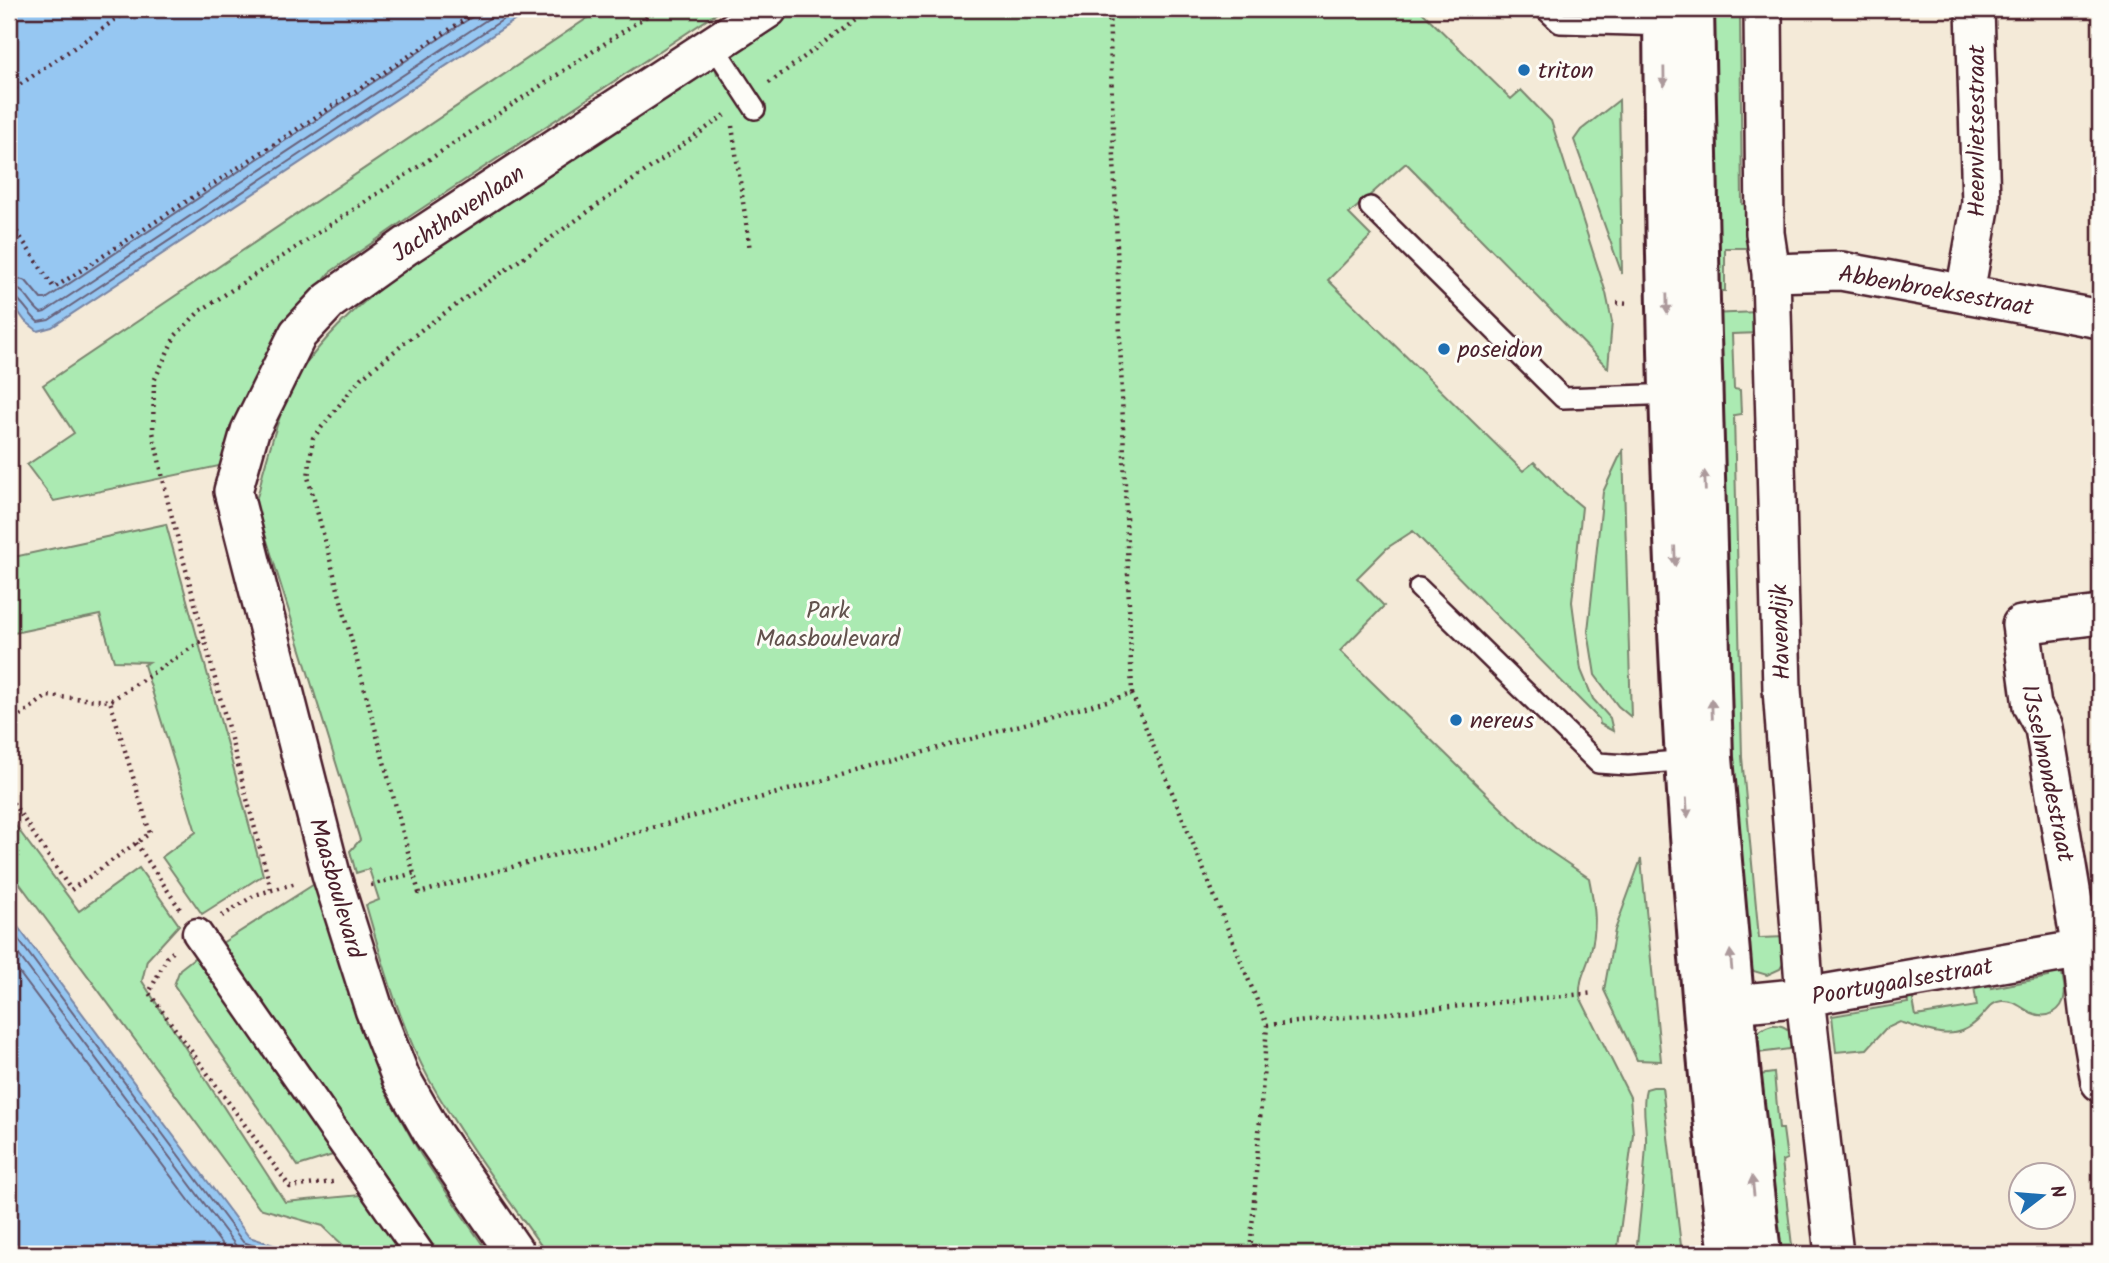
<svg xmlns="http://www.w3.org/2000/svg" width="2109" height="1263" font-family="Kalam,sans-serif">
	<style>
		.green { fill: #abeab2; stroke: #7a846e; stroke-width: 2 }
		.water { fill: #96c7f2; stroke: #7884a2; stroke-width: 2 }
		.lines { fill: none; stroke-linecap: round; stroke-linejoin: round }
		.shore { stroke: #68627b; stroke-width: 2 }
		.service-casing { stroke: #4a1f2b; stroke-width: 24 }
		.pedestrian-casing { stroke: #4a1f2b; stroke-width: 33 }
		.minor-casing { stroke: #4a1f2b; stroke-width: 42 }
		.tertiary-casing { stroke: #4a1f2b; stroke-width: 44 }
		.path { stroke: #4a1f2b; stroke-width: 4.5; stroke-dasharray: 2 5; stroke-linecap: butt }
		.service { stroke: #fdfcf7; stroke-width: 19 }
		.pedestrian { stroke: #fdfcf7; stroke-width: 28 }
		.minor { stroke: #fdfcf7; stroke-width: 37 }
		.tertiary { stroke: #fdfcf7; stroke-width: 38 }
		.oneway { fill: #ac999b }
		.poi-dot { fill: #1f6fb2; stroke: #fdfcf7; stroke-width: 2.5 }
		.labels { text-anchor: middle; stroke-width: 6; stroke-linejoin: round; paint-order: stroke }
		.poi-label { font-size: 24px; fill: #4a1f2b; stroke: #fdfcf7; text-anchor: start }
		.street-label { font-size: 24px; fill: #4a1f2b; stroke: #fdfcf7 }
		.park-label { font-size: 24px; fill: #62524d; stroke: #fdfcf7 }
	</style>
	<rect width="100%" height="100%" fill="#f4ead8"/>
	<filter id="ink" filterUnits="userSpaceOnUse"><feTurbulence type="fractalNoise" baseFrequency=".0143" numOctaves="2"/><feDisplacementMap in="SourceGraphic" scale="14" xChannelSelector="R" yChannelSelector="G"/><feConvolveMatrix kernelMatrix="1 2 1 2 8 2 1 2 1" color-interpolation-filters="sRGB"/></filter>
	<g filter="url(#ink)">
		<path class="green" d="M 601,9 L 723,9 L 412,215 L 329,273 L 288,324 L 224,465 L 54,501 L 27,465 L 74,433 L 43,385 Z
			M 794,9 L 1419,9 L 1511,99 L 1521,90 L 1551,121 L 1606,293 L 1612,322 L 1608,368 L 1406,163 L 1349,214 L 1371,236 L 1328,280 L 1523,471 L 1534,462 L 1563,491 L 1582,507 L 1572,602 L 1581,670 L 1593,699 L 1610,718 L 1613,731 L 1600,724 L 1599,719 L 1413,531 L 1387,548 L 1357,578 L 1384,606 L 1340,651 L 1536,842 L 1589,878 C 1595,908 1598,925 1590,955 C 1585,972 1579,978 1580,997 L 1630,1097 L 1633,1134 L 1617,1254 L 547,1254 C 507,1197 464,1141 430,1081 C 400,1026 383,964 366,905 L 379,900 L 369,869 L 356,873 L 350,851 L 360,840 L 255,502 C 260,491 260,484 263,472 C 272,441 284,395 303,368 C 353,297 435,248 506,201 C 575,155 645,109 714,63 L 717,74 L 733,63 L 731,51 Z
			M 1703,9 L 1740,9 L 1742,204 L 1755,205 L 1755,248 L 1725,248 L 1725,291 L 1708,291 Z
			M 1619,100 L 1622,274 L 1574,140 L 1581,130 Z
			M 1758,312 L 1760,333 L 1732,334 L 1734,389 L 1740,390 L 1741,414 L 1734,415 L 1742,757 L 1759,938 L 1786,937 L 1787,957 L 1780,969 L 1767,975 L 1750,970 L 1740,958 L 1708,314 Z
			M 1623,449 L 1631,717 L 1618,706 L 1595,675 L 1588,631 L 1603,492 Z
			M 166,524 L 263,875 L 202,914 L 162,857 L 196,832 L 144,665 L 149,662 L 114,661 L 100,615 L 9,634 L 9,558 Z
			M 9,817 L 79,911 L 139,868 L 179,925 L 147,960 L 142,981 L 285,1202 L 361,1195 L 405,1254 L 352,1254 L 323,1226 L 259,1208 L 9,869 Z
			M 1641,859 L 1661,1061 L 1637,1060 L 1604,990 L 1615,930 Z
			M 316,883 L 385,1091 L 421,1155 L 489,1254 L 439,1254 L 222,943 Z
			M 198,955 L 336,1154 L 298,1166 L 174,985 L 180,969 Z
			M 2060,964 C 2063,981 2072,1002 2053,1013 C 2046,1017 2039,1016 2032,1013 C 2021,1008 2015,1000 2002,1001 C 1991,1002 1988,1010 1981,1017 C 1956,1045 1930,1031 1900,1022 L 1885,1029 L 1867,1049 L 1836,1052 L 1832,1016 L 1908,1003 L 1906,991 L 1911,990 L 1916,1016 L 1977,1006 L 1973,980 L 1989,977 L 1991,988 L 2049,977 L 2049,966 Z
			M 1772,1025 C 1789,1024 1792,1034 1798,1048 L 1749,1054 C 1753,1037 1755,1030 1772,1025 Z
			M 1774,1073 L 1779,1129 L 1783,1129 L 1787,1159 L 1782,1161 L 1793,1254 L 1769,1254 L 1751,1076 Z
			M 1653,1087 L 1662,1087 L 1682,1254 L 1636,1254 C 1640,1218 1644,1181 1646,1144 C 1647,1126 1641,1107 1646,1089 Z"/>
		<path class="water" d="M 9,9 L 532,9 L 52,327 L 38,331 L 25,321 L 9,299 Z
			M 9,915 L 249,1237 L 301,1254 L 9,1254 Z"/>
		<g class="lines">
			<path class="shore" d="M 9,276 L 26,281 L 41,299 L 46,299 L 484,9
				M 9,287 C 26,288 29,304 41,313 L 45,312 L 503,9
				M 9,295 C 21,297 28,314 38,322 L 49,320 L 519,9
				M 9,927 L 243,1242 L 278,1254
				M 9,942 L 236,1246 L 249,1254
				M 9,959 L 229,1254"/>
			<g class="service-casing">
				<path id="service" d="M 1545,9 L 1560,23 L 1668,26
					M 713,45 L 755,109
					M 1370,207 L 1563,398 L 1676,394
					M 1419,588 L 1598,763 L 1628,765 L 1690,760"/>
			</g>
			<g class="pedestrian-casing">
				<path id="pedestrian" d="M 197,933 L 420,1254"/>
			</g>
			<g class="minor-casing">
				<path id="minor" d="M 1763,9 L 1765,233 L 1771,273 L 1782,689 L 1805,997 L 1834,1254
					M 1771,273 L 1841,271 L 2100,319
					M 1965,293 L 1981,203 L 1975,9
					M 2100,615 L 2021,625 L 2032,706 L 2044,728 L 2081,950 L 2089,1018 L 2100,1082
					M 1704,1007 L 1805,997 L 2100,946
					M 516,1254 L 433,1134 L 401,1078 L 374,1009 L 331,874 L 233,491 L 250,431 L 298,334 L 329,301 L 406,246 L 768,9"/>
			</g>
			<g class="tertiary-casing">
				<path id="tertiary" d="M 1663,9 C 1665,312 1672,615 1696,917 C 1704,1030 1714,1143 1729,1254
					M 1694,9 L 1700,301 L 1713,758 L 1740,1068 L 1761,1254"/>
			</g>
			<path class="path" d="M 769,83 L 869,9
				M 9,92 L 131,9
				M 725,115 L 425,327 L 361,378 L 313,438 L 308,477 L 419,893 L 1132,694 L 1109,9
				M 732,126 L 750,250
				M 9,220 L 54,288 L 481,9
				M 1617,303 L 1630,304
				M 1132,694 L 1267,1025 L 1250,1254
				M 9,724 L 47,696 L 110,701 L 205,639
				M 9,797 L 71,890 L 150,833 L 110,701
				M 136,843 L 180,909
				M 371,885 L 414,873
				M 271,889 L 168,502 L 153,432 L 154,381 L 175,336 L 200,311 L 657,9
				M 222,916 L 255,895 L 296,883
				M 173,952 L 167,957 L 149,993 L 290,1187 L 333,1182
				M 1267,1025 L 1594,993"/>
			<use href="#service" class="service"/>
			<use href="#pedestrian" class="pedestrian"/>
			<use href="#minor" class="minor"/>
			<use href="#tertiary" class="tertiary"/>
		</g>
		<defs><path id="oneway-solid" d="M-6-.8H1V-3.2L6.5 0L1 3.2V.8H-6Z" transform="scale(1.75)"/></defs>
		<g class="oneway">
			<use href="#oneway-solid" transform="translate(1664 77) rotate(89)"/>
			<use href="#oneway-solid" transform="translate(1667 304) rotate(89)"/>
			<use href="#oneway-solid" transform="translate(1705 481) rotate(-92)"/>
			<use href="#oneway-solid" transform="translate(1675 556) rotate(88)"/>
			<use href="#oneway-solid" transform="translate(1712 709) rotate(-92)"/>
			<use href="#oneway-solid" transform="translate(1687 808) rotate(86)"/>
			<use href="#oneway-solid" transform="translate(1731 960) rotate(-95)"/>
			<use href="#oneway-solid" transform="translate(1753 1186) rotate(-96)"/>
		</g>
	</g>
	<g class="poi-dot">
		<circle cx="1524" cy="70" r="7"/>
		<circle cx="1444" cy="349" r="7"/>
		<circle cx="1456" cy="720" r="7"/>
	</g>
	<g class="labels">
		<g class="poi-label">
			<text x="1538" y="78">triton</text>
			<text x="1458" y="357">poseidon</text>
			<text x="1470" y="728">nereus</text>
		</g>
		<g class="street-label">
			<text transform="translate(1976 131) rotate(-90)" y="8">Heenvlietsestraat</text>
			<text transform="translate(458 213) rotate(-34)" y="8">Jachthavenlaan</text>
			<text transform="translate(1936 290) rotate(10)" y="8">Abbenbroeksestraat</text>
			<text transform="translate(1780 632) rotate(-92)" y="8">Havendijk</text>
			<text transform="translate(2048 773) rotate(78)" y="8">IJsselmondestraat</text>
			<text transform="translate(337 888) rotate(74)" y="8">Maasboulevard</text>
			<text transform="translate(1902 981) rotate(-10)" y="8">Poortugaalsestraat</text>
		</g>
		<g class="park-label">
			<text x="828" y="618">Park<tspan x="828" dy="28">Maasboulevard</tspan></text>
		</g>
	</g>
	<rect width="2109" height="1263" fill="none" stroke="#fdfcf7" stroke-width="35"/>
	<rect x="18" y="18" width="2074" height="1228" fill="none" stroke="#4a1f2b" stroke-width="2.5" filter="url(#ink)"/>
	<g transform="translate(2042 1196) rotate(74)"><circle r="33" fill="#fdfcf7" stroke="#b5a4a5" stroke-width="2"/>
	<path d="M0-5L12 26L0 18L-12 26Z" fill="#1f6fb2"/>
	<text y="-10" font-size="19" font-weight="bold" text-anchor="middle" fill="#4a1f2b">N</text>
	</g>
</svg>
